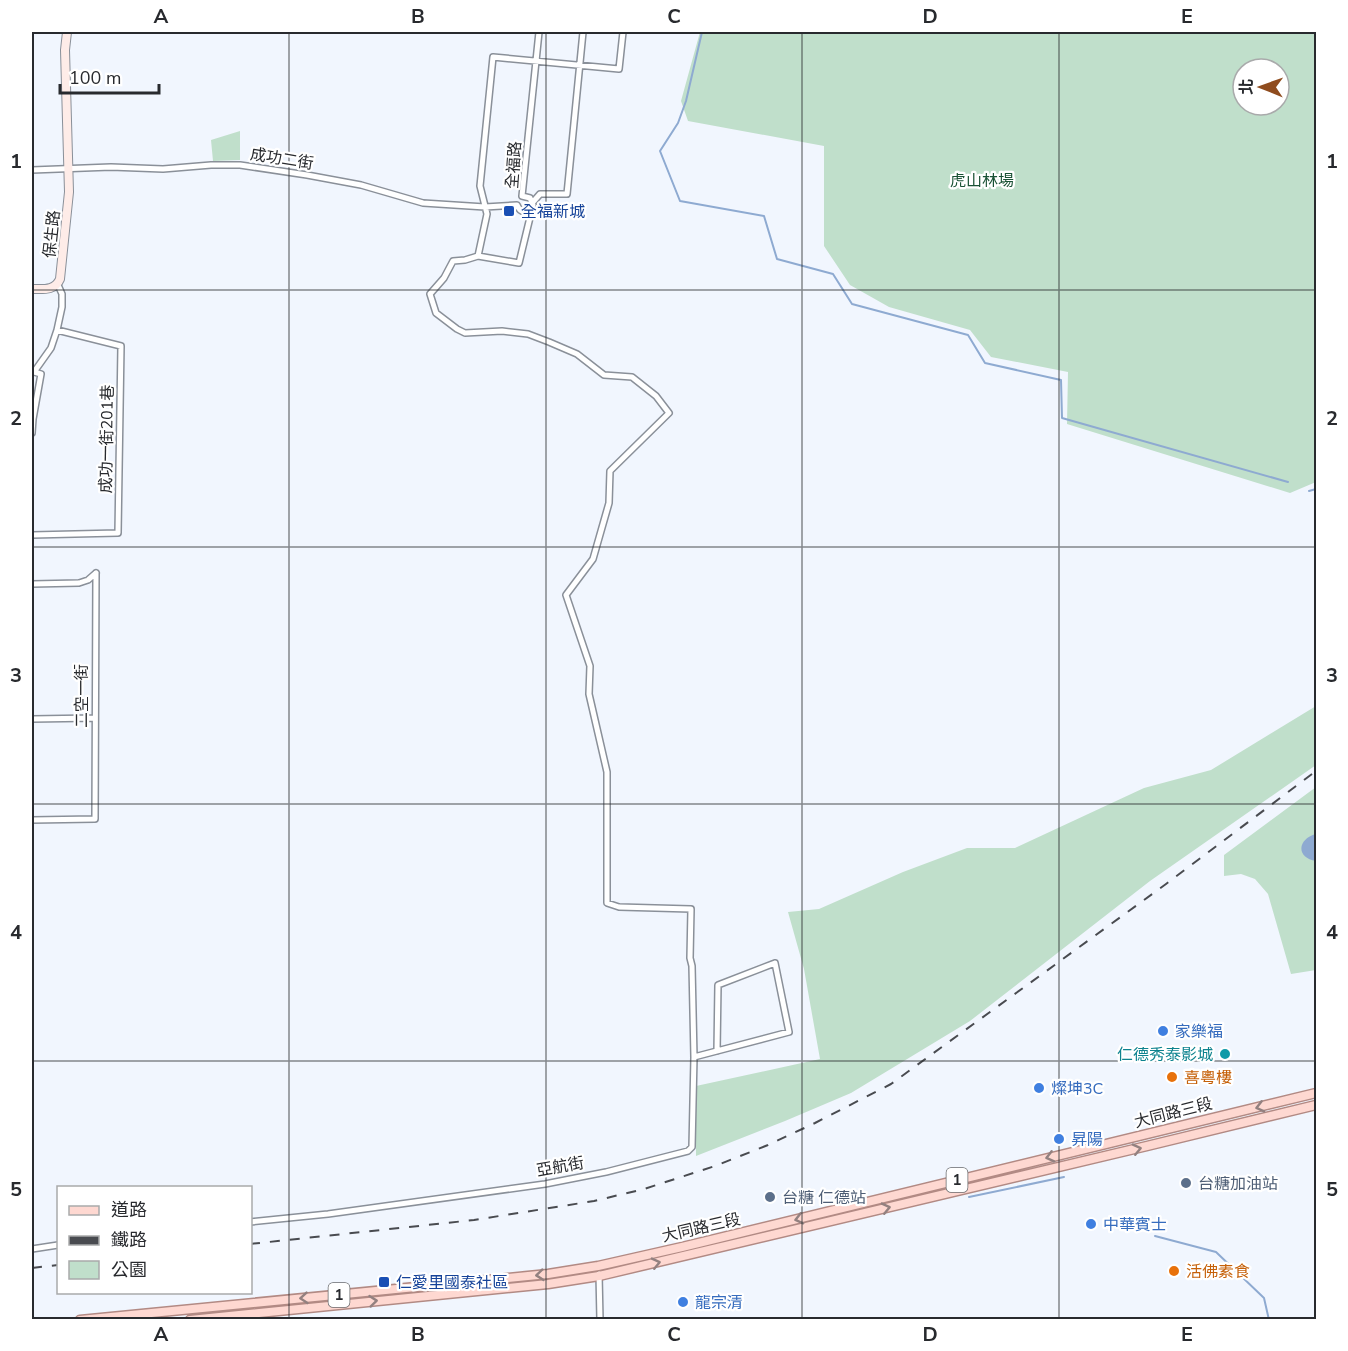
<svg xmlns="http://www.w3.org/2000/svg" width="1348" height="1351" font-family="'Nunito Sans','Noto Sans TC',sans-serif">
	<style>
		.green { fill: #c0dfcb; fill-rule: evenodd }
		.water { fill: #8eaad1 }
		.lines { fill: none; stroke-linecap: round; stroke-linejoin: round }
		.stream { stroke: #8eaad1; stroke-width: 2 }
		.street-casing { stroke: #8a9099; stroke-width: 8 }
		.secondary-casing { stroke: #8a9099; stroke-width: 10 }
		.primary-casing { stroke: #b28a84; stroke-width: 11 }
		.street { stroke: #fff; stroke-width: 5 }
		.secondary { stroke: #feece8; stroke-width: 8 }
		.primary { stroke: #fed8d1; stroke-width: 8 }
		.rail { stroke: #494b50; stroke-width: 2; stroke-dasharray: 10 10; stroke-linecap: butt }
		.oneway { stroke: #938180 }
		.grid { fill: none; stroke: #282a2e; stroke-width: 1.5; stroke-opacity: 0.55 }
		.transit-dot { fill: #1a4fb4; stroke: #fff; stroke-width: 2 }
		.shop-dot { fill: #3f7fe0; stroke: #fff; stroke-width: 2 }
		.culture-dot { fill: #0f9aa8; stroke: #fff; stroke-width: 2 }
		.food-dot { fill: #e8710a; stroke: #fff; stroke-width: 2 }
		.service-dot { fill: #5c6f8a; stroke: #fff; stroke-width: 2 }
		.labels { text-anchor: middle; stroke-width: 4.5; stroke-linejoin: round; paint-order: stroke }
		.shield { fill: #fff; stroke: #686a6d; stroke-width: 1.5 }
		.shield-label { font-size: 15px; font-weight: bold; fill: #282a2e }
		.street-label { font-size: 16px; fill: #282a2e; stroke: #fff }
		.park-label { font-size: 16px; fill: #1a5235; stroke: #fff }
		.transit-label { font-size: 16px; fill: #164399; stroke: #fff; text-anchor: start }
		.shop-label { font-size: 16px; fill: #366cbe; stroke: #fff; text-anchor: start }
		.culture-label { font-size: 16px; fill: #0d838f; stroke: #fff; text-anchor: end }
		.food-label { font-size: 16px; fill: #c56008; stroke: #fff; text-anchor: start }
		.service-label { font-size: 16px; fill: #4e5e75; stroke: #fff; text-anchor: start }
		.neatline { fill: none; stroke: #282a2e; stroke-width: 2 }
		.grid-label { font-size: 20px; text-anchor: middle; font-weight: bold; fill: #282a2e }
	</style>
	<rect width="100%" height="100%" fill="#f1f6fe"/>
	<path class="green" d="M 700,32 L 1316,32 L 1316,482 L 1290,493 L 1067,424 L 1068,372 L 991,357 L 970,330 L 889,307 L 850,285 L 824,246 L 824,146 L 688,121 L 681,101 ZM 1243,69 L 1279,69 L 1279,105 L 1243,105 Z
		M 240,131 L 240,160 L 213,161 L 211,140 Z
		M 1316,706 L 1316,765 L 1150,881 L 970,1021 L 851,1093 L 785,1121 L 696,1156 L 696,1086 L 820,1059 L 804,969 L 788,912 L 819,909 L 903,872 L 967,848 L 1015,848 L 1144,788 L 1211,770 Z
		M 1316,787 L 1316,970 L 1291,974 L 1268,894 L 1255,879 L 1241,874 L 1224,876 L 1224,855 Z"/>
	<path class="water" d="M 1316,834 L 1316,861 C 1296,858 1297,839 1316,834 Z"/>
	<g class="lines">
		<path class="stream" d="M 702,32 L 686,101 L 678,123 L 660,151 L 680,201 L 764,216 L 777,259 L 833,274 L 852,304 L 968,335 L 985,363 L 1061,380 L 1062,418 L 1288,482
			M 1309,491 L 1316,489
			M 969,1197 L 1064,1177
			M 1155,1236 L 1216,1252 L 1264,1298 L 1269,1320"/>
		<g class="street-casing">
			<path id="street" d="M 32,170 L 111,167 L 163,169 L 211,165 L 240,165 L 307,175 L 361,185 L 423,203 L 485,207 L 517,205 C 520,213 528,214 533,207
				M 533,202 L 540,194 L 567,194 L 583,32
				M 478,256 L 487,214 L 480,186 L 493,57 L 619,69 L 623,32
				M 32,433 L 33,419 L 41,374 L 34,372 L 51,348 L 57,330 L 62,307 L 62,294 L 58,285
				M 32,535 L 118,533 L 121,346 L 57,330
				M 32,584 L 79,583 L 88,580 L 96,573
				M 32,719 L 95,718
				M 32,820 L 95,819 L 96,573
				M 694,1057 L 789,1032 L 775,963 L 718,985 L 717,1051
				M 250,1222 L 328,1214 L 545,1184 L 606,1172 L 688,1151 L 692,1147 L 694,1057 L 692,966 L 690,958 L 691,909 L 619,907 L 607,903 L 607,772 L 589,694 L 590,666 L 566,595 L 593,559 L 609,503 L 610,471 L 669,413 L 656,396 L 632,377 L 604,375 L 577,354 L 549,342 L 528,334 L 502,331 L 465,333 L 457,329 L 436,313 L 430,294 L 444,278 L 453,261 L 465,260 L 478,256 L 519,263 L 533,205 L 530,198 L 522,196 L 539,32
				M 32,1249 L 58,1245
				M 599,1274 L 600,1320"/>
		</g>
		<g class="secondary-casing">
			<path id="secondary" d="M 32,289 C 43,289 55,291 60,279 L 69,192 L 65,50 L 67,32"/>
		</g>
		<g class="primary-casing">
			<path id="primary" d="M 80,1320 L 548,1274 L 598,1266 L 682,1247 L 1316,1093
				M 190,1320 L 548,1284 L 599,1276 L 1147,1146 L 1316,1105"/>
		</g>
		<use href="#street" class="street"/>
		<use href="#secondary" class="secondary"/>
		<use href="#primary" class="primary"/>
		<path class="rail" d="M 250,1244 L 474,1220 L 594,1201 L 644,1189 L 715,1166 L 768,1145 L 815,1123 L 891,1084 L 1166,884 L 1316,771
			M 32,1268 L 58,1265"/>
	</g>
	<defs><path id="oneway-chevron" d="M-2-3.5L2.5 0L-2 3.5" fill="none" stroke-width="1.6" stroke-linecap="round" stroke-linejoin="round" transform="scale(1.5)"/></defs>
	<g class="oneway">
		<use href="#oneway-chevron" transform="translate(1260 1107) rotate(166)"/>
		<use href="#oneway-chevron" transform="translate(1137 1149) rotate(-13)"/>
		<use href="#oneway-chevron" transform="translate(1050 1157) rotate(166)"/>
		<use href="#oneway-chevron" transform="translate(886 1208) rotate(-13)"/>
		<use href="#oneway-chevron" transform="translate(799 1219) rotate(166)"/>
		<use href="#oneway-chevron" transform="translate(656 1263) rotate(-13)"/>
		<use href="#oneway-chevron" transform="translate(540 1275) rotate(174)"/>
		<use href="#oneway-chevron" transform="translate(304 1298) rotate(175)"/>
		<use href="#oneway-chevron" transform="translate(373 1301) rotate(-6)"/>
	</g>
	<path class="grid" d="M 289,32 L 289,1320M 546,32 L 546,1320M 802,32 L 802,1320M 1059,32 L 1059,1320M 32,290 L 1316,290M 32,547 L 1316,547M 32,804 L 1316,804M 32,1061 L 1316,1061"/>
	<g class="transit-dot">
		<rect x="503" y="205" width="12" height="12" rx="3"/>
		<rect x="378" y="1276" width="12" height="12" rx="3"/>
	</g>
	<g class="shop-dot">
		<circle cx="1163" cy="1031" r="6"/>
		<circle cx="1039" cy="1088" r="6"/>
		<circle cx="1059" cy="1139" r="6"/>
		<circle cx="1091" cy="1224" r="6"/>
		<circle cx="683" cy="1302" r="6"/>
	</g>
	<circle class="culture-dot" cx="1225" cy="1054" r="6"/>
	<g class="food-dot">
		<circle cx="1172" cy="1077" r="6"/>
		<circle cx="1174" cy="1271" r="6"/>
	</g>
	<g class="service-dot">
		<circle cx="1186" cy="1183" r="6"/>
		<circle cx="770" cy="1197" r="6"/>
	</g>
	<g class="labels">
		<g class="shield">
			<rect x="946.5" y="1168" width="21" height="24" rx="4.5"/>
			<rect x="328.5" y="1283" width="21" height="24" rx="4.5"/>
		</g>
		<g class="shield-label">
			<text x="957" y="1185">1</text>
			<text x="339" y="1300">1</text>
		</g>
		<g class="street-label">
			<text transform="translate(282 158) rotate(9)" y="6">成功二街</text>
			<text transform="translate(513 165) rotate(-86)" y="6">全福路</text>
			<text transform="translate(51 234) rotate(-84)" y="6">保生路</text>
			<text transform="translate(106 439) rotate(-89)" y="6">成功一街201巷</text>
			<text transform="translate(81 696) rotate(-90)" y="6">二空一街</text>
			<text transform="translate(1173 1112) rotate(-14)" y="6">大同路三段</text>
			<text transform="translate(560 1166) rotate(-10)" y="6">亞航街</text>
			<text transform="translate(701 1227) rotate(-13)" y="6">大同路三段</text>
		</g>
		<g class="park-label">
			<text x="982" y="186">虎山林場</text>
		</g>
		<g class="transit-label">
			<text x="521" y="217">全福新城</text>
			<text x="396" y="1288">仁愛里國泰社區</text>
		</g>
		<g class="shop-label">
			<text x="1175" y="1037">家樂福</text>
			<text x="1051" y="1094">燦坤3C</text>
			<text x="1071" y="1145">昇陽</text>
			<text x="1103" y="1230">中華賓士</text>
			<text x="695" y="1308">龍宗清</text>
		</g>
		<g class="culture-label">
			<text x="1213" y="1060">仁德秀泰影城</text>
		</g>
		<g class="food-label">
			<text x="1184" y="1083">喜粵樓</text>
			<text x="1186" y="1277">活佛素食</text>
		</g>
		<g class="service-label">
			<text x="1198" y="1189">台糖加油站</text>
			<text x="782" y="1203">台糖 仁德站</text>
		</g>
	</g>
	<rect width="1348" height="1351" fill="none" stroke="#ffffff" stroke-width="66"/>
	<rect x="57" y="1186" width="195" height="108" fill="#ffffff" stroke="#a9aaab" stroke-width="1.5"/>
	<rect x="69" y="1206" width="30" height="9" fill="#fed8d1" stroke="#a9aaab" stroke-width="1.5"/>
	<text x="111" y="1216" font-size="18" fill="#282a2e">道路</text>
	<rect x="69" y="1236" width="30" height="9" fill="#494b50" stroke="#a9aaab" stroke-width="1.5"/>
	<text x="111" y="1246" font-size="18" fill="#282a2e">鐵路</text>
	<rect x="69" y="1261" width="30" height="18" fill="#c0dfcb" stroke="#a9aaab" stroke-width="1.5"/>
	<text x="111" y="1276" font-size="18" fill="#282a2e">公園</text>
	<g transform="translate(1261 87) rotate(271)"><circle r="28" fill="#ffffff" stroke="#a9aaab" stroke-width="1.5"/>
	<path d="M0-4.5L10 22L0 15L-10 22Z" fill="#8f4c1e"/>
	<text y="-9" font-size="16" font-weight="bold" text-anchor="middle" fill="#282a2e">北</text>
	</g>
	<path d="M60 84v9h99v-9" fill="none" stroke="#282a2e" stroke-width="3"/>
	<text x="69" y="84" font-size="18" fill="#282a2e" stroke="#ffffff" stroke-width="4.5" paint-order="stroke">100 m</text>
	<rect x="33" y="33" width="1282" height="1285" class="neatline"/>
	<g class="grid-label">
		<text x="161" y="23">A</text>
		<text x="418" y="23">B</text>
		<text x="674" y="23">C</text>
		<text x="930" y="23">D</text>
		<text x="1187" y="23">E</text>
		<text x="16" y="168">1</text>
		<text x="1332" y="168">1</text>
		<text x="16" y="425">2</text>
		<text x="1332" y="425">2</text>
		<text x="16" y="682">3</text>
		<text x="1332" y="682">3</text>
		<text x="16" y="939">4</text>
		<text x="1332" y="939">4</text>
		<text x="16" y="1196">5</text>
		<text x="1332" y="1196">5</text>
		<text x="161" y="1341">A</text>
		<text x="418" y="1341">B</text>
		<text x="674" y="1341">C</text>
		<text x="930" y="1341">D</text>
		<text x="1187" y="1341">E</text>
	</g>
</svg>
